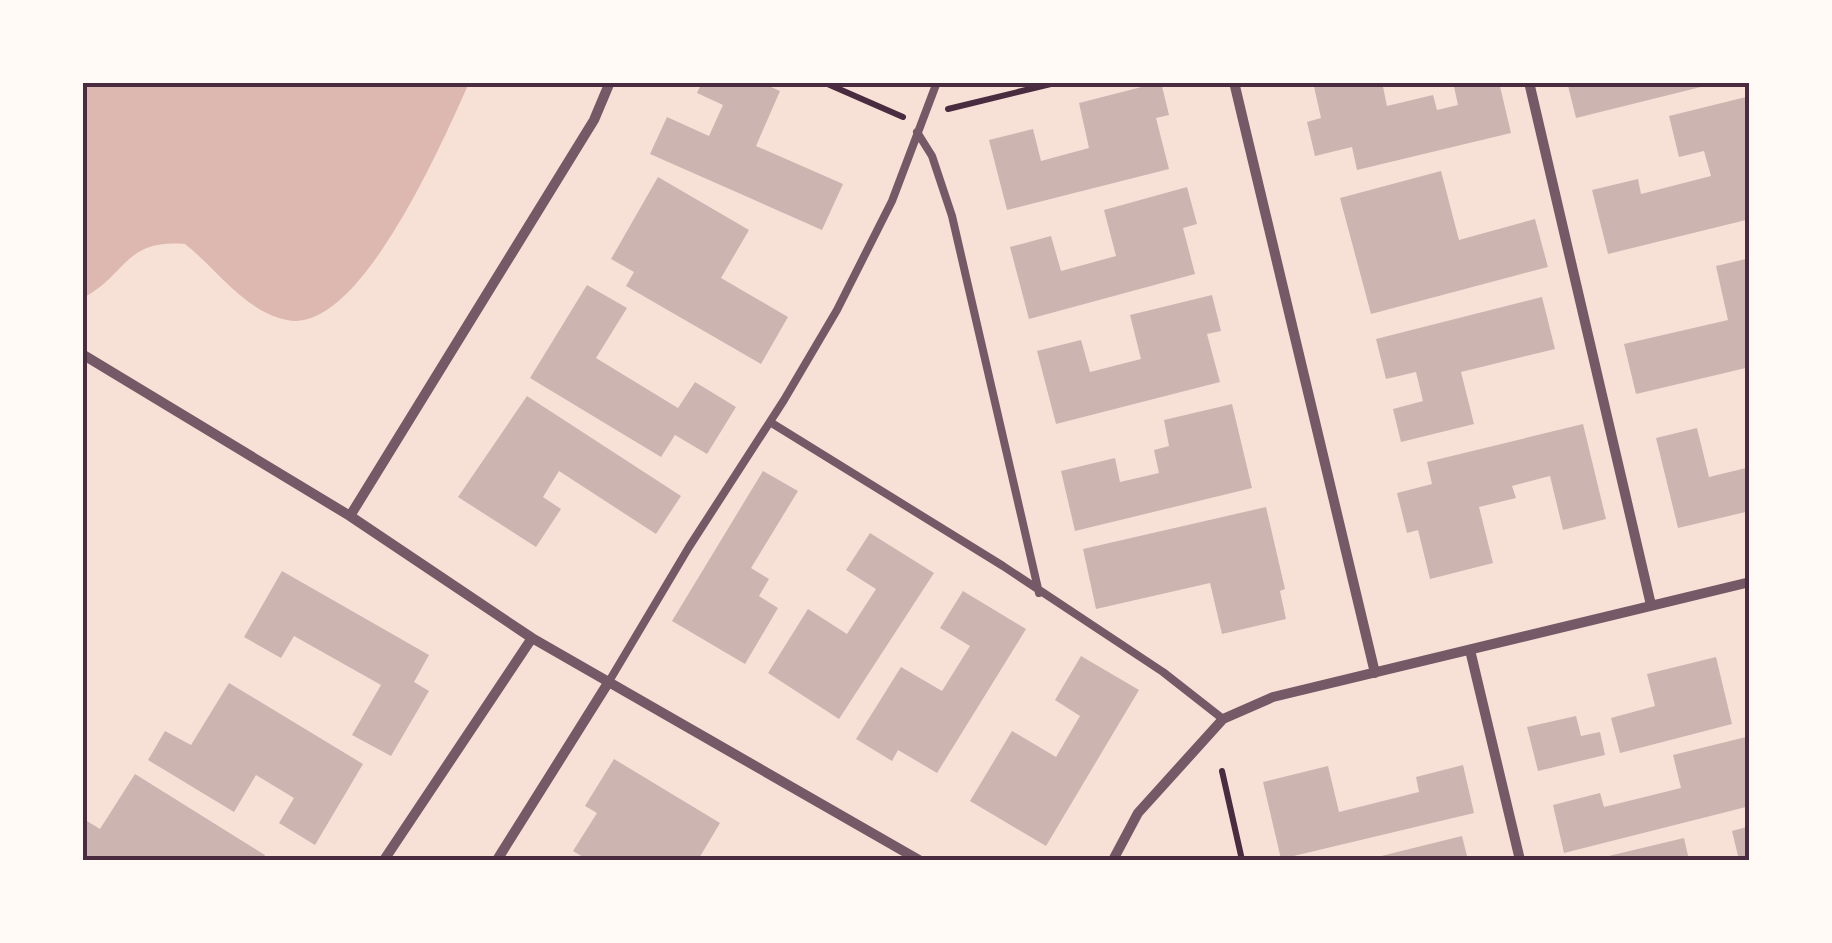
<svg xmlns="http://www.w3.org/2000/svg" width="1832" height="943" font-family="Raleway,sans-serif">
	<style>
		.water { fill: #dcb8b0 }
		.building { fill: #ccb4b1 }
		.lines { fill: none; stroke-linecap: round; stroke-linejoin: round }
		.path { stroke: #4a2c40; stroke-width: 6 }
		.service { stroke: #755966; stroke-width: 8 }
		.minor { stroke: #755966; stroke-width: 10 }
		.neatline { fill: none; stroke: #4a2c40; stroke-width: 4 }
	</style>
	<rect width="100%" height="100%" fill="#f7e1d7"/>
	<path class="water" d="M 82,83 L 83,82 L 469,83 C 445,136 360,336 287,320 C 244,311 218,270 185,244 C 124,239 128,274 83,298 Z"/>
	<path class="building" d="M 702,82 L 760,82 L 780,91 L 756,146 L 843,184 L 822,230 L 650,154 L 667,117 L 709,136 L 723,105 L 697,93 Z
		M 1161,82 L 1169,115 L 1156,118 L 1169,169 L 1007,210 L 989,140 L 1033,129 L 1041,161 L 1089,148 L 1079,103 Z
		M 1313,82 L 1382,82 L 1387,106 L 1433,95 L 1437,110 L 1458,105 L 1453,82 L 1499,82 L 1511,133 L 1357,170 L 1352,147 L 1315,156 L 1307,122 L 1321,118 Z
		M 1567,82 L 1713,82 L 1713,84 L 1576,118 Z
		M 1750,96 L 1750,219 L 1608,254 L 1592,190 L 1638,179 L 1641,194 L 1711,176 L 1704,151 L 1679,157 L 1669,116 Z
		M 1441,171 L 1459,240 L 1535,219 L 1548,267 L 1371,314 L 1340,198 Z
		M 658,177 L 749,230 L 721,278 L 788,317 L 761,364 L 626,286 L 634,272 L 611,259 Z
		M 1187,187 L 1197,224 L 1183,228 L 1195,274 L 1029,319 L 1010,247 L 1051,236 L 1061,271 L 1116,256 L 1104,210 Z
		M 1750,258 L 1750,367 L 1636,394 L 1624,344 L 1728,320 L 1716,266 Z
		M 587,285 L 627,308 L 596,358 L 678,408 L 695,382 L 736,407 L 707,454 L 675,435 L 661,457 L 530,378 Z
		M 1212,295 L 1221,331 L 1207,334 L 1220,382 L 1056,424 L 1037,351 L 1081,340 L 1090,372 L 1141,359 L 1130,315 Z
		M 1542,297 L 1555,349 L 1461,372 L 1474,424 L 1401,442 L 1393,409 L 1423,401 L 1416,372 L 1386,379 L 1376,339 Z
		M 527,396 L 681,496 L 656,534 L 559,471 L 543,497 L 561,509 L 536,547 L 458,497 Z
		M 1232,404 L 1252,488 L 1075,531 L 1061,471 L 1115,458 L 1120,482 L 1159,473 L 1154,450 L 1169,446 L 1164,420 Z
		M 1583,424 L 1606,519 L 1563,530 L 1550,476 L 1512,486 L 1516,498 L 1479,507 L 1493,563 L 1430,579 L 1418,530 L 1407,533 L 1397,493 L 1432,484 L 1427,462 Z
		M 1697,428 L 1709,477 L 1750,467 L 1750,511 L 1678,528 L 1656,438 Z
		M 763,471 L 798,491 L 751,568 L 769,579 L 759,596 L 778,608 L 745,664 L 672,621 Z
		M 1266,507 L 1285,589 L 1280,591 L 1286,619 L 1222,634 L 1210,583 L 1096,609 L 1083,549 Z
		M 870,533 L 934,573 L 839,719 L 768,673 L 808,609 L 847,634 L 876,589 L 846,570 Z
		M 282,571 L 429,655 L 414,682 L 429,691 L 391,756 L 352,735 L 381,685 L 294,636 L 281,658 L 244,637 Z
		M 963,591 L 1026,629 L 937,773 L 898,750 L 892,761 L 856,739 L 901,667 L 942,691 L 970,646 L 940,628 Z
		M 1081,656 L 1139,690 L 1046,846 L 970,801 L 1012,731 L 1056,757 L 1080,716 L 1055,700 Z
		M 1716,657 L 1732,724 L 1620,753 L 1611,718 L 1655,706 L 1647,674 Z
		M 229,683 L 363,764 L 315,845 L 279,823 L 294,798 L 256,775 L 234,812 L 148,760 L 165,731 L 191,745 Z
		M 1576,716 L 1581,736 L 1600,732 L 1605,755 L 1538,771 L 1527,727 Z
		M 1746,737 L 1750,750 L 1750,806 L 1564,853 L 1553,805 L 1600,793 L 1604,807 L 1681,788 L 1673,755 Z
		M 614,759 L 720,823 L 698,860 L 588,860 L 573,851 L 597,813 L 585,806 Z
		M 1463,765 L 1474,813 L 1281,859 L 1263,782 L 1328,766 L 1339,812 L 1419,792 L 1416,777 Z
		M 135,774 L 265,855 L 262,860 L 82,860 L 82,818 L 100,829 Z
		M 1750,826 L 1750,860 L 1739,860 L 1732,831 Z
		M 1462,836 L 1468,860 L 1369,860 L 1369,859 Z
		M 1684,838 L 1689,860 L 1596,860 L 1596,859 Z"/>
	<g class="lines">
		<path class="path" d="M 823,82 L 903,117
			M 948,109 L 1059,82
			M 1222,771 L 1242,860"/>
		<path class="service" d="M 917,132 L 932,156 L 952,216 L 1039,593
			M 770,422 L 1003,566 L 1163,672 L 1223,719
			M 608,683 L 689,547 L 784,400 L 837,310 L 892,201 L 937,82"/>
		<path class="minor" d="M 1234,82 L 1375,673
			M 1529,82 L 1651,605
			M 82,354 L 350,516 L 532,638 L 919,860
			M 350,516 L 594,120 L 610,82
			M 1470,650 L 1520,860
			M 384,860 L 532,638
			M 497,860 L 608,683
			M 1113,860 L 1138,813 L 1223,719 L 1273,697 L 1750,582"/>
	</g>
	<rect width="1832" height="943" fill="none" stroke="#fffaf5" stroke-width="170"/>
	<rect x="85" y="85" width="1662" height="773" class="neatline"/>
</svg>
